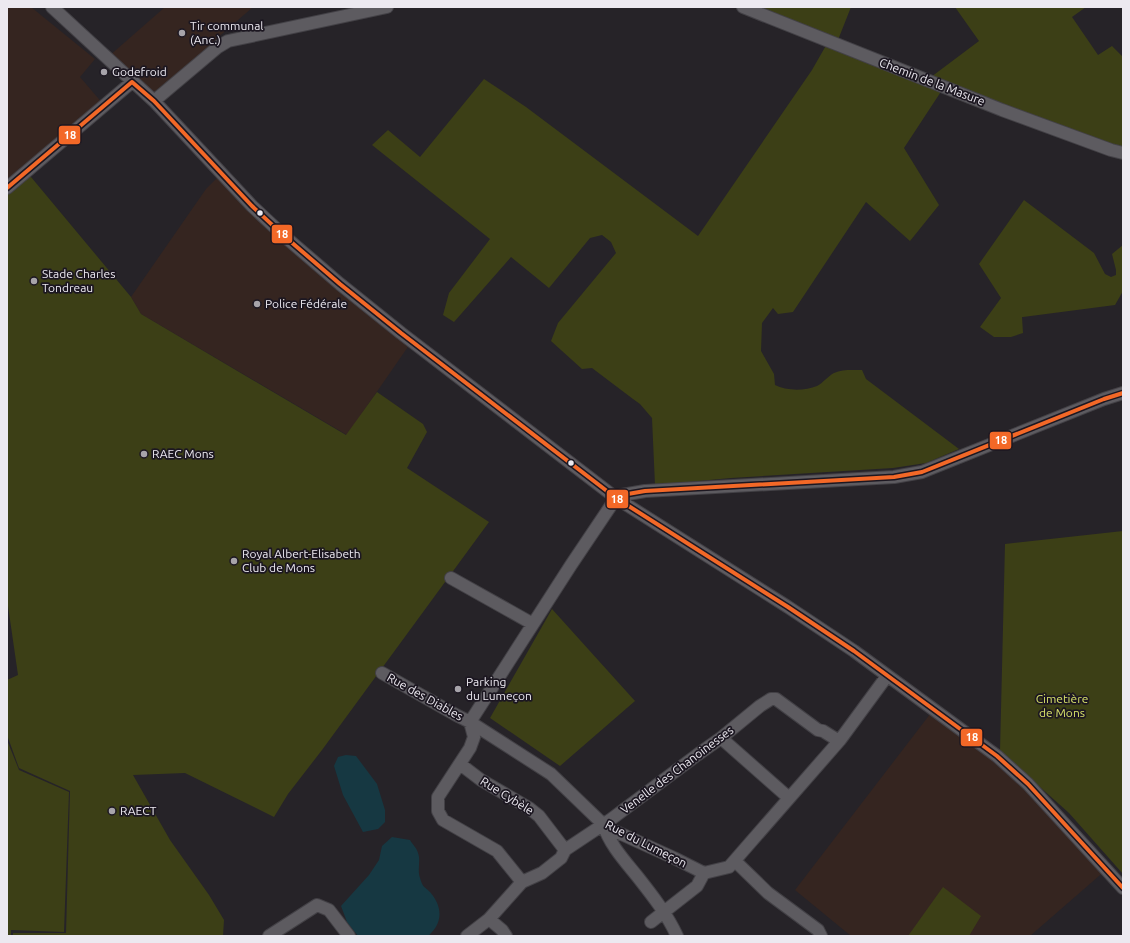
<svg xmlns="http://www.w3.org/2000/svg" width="1130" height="943" font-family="Ubuntu,sans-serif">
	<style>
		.commercial { fill: #352520 }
		.green { fill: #3c3f16 }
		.water { fill: #163842 }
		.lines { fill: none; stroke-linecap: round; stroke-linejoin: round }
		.minor-casing { stroke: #434146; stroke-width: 14 }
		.minor { stroke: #5d5b60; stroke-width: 12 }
		.bus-1-casing { stroke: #1c1721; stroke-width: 7 }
		.bus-1 { stroke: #f36827; stroke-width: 4 }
		.poi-dot { fill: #a7a4aa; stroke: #1c1721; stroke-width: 1.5 }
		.bus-dot { fill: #ece9f0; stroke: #1c1721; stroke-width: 1.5 }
		.labels { text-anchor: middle; stroke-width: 3.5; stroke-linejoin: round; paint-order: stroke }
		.poi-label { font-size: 12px; fill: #ece9f0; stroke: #1c1721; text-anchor: start }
		.street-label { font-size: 12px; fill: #ece9f0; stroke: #1c1721 }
		.park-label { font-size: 12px; fill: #d9e36a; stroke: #1c1721 }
		.line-badge { stroke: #1c1721; stroke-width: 1.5 }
		.badge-label { font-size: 11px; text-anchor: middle; font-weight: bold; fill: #fff }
	</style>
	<rect width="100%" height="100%" fill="#262328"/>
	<path class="commercial" d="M 7,7 L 31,7 L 95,59 L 80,77 L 104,105 L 7,187 Z
		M 165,7 L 253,7 L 215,40 L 218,47 L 154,101 L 108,57 Z
		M 222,173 L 252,206 L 412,341 L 347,435 L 141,314 L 131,297 L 206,189 Z
		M 934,709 L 997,756 L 1107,869 L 1030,936 L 851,936 L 795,890 Z"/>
	<path class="green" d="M 743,7 L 851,7 L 836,45 L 927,80 L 979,41 L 955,7 L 1086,7 L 1072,17 L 1098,55 L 1112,46 L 1123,57 L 1123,153 L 944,87 L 904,148 L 939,205 L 910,241 L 866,202 L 793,312 L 778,314 L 773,308 L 762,323 L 761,351 L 774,374 L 775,385 C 786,391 805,391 817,386 C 823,383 828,376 834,373 C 842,369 853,370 862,370 L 866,379 L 959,449 L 926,463 L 893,468 L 731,478 L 655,485 L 652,418 L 640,404 L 633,399 L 592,368 L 582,369 L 551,341 L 558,323 L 616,253 L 611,242 L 602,235 L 590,238 L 549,288 L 511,257 L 454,322 L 443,315 L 449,293 L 490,239 L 372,145 L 388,130 L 420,157 L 484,79 L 526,107 L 698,236 L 812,70 L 828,42 Z
		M 26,171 L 131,297 L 141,314 L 346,435 L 377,392 L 423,424 L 427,432 L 407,468 L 489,522 L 322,750 L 288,794 L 274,817 L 185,773 L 133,775 L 170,840 L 209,895 L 224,920 L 223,936 L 13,936 L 13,933 L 66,933 L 70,791 L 19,768 L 7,735 L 7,680 L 18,675 L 7,599 L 7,188 Z
		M 1024,200 L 1094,253 L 1105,274 L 1111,277 L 1116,275 L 1116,270 L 1112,254 L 1123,245 L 1123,291 L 1115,305 L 1023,317 L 1022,317 L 1023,333 L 1011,337 L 994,337 L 980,327 L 1001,298 L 979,264 Z
		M 1123,531 L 1123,874 L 1069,813 L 1000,751 L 1005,544 Z
		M 552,609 L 635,701 L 560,766 L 490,718 Z
		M 7,740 L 19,770 L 69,792 L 64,932 L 11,930 L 11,936 L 7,936 Z
		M 943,887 L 981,916 L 969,936 L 908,936 Z"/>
	<path class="water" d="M 346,755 L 356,756 L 377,784 L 385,810 L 385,822 L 378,829 L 363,832 L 343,795 L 334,766 L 338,757 Z
		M 392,837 L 410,840 C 412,844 417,848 418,853 C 421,860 417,870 420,878 C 423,888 424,886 430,892 C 443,907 443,923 428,936 L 358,936 L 347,922 L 341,906 L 369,875 L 379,860 L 382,846 Z"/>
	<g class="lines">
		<g class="minor-casing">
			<path id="minor" d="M 52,7 L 154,101 L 252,206 L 283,235 L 340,284 L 401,333 L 616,498 L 788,607 L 854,651 L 997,756 L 1028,784 L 1123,888
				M 743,7 L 1002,110 L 1111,150 L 1123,153
				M 154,101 L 218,47 L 228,41 L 387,7
				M 7,188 L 132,82
				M 451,578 L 533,624
				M 382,673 L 456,715 L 470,722 L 474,737 L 470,748 L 438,797 L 438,811 L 443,820 L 497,851 L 522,882
				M 887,676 L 840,740 L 729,867 L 704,873 L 674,858 L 606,827 L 551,774 L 470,722 L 571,565 L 616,498 L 622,495 L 645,491 L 894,477 L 922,472 L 1104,399 L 1123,393
				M 721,738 L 789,798
				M 460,764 L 481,780 L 529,808 L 539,816 L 565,850
				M 603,824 C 610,845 624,860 637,876 C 652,895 667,914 677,936
				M 735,861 L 768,893 L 818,930 L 821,936
				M 489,919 L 502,930 L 506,936
				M 651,922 L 697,886 L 704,873
				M 269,936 L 317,905 L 329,910 L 349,936
				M 467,936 L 489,919 L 522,882 L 542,873 L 561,858 L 565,850 L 610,820 L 697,755 L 721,738 L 760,706 L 771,699 L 776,699 L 818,730 L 823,731 L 839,741"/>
		</g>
		<use href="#minor" class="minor"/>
		<g class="bus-1-casing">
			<path id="bus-1" d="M 132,82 L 154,101 L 252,206 L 283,235 L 340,284 L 401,333 L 616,498 L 788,607 L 854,651 L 997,756 L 1028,784 L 1123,888
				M 7,188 L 132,82
				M 616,498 L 622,495 L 645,491 L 894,477 L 922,472 L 1104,399 L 1123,393"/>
		</g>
		<use href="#bus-1" class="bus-1"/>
	</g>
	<g class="poi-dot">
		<circle cx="182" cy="33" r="4"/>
		<circle cx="104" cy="72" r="4"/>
		<circle cx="34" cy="281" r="4"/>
		<circle cx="257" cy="304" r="4"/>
		<circle cx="144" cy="454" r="4"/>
		<circle cx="234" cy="561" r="4"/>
		<circle cx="458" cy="689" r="4"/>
		<circle cx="112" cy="811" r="4"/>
	</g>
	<g class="bus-dot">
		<circle cx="260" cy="213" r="3.5"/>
		<circle cx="571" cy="463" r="3.5"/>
	</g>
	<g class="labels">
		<g class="poi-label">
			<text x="190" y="30">Tir communal<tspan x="190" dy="14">(Anc.)</tspan></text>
			<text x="112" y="76">Godefroid</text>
			<text x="42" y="278">Stade Charles<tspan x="42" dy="14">Tondreau</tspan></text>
			<text x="265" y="308">Police Fédérale</text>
			<text x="152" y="458">RAEC Mons</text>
			<text x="242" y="558">Royal Albert-Elisabeth<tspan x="242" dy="14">Club de Mons</tspan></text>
			<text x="466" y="686">Parking<tspan x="466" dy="14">du Lumeçon</tspan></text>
			<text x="120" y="815">RAECT</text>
		</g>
		<g class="street-label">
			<text transform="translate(932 82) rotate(21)" y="4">Chemin de la Masure</text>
			<text transform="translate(425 697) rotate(29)" y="4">Rue des Diables</text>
			<text transform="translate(677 770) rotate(-37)" y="4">Venelle des Chanoinesses</text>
			<text transform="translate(507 796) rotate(32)" y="4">Rue Cybèle</text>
			<text transform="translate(646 844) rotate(27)" y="4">Rue du Lumeçon</text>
		</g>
		<g class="park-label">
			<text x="1062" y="703">Cimetière<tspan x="1062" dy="14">de Mons</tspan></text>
		</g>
	</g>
	<g class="line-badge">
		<rect x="58" y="125" width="23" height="20" rx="4" fill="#f36827"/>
		<rect x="271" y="224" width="22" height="20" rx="4" fill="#f36827"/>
		<rect x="989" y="431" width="23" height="19" rx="4" fill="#f36827"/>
		<rect x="606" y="489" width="23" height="20" rx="4" fill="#f36827"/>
		<rect x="960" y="728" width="23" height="19" rx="4" fill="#f36827"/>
	</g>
	<g class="badge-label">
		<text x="70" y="139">18</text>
		<text x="282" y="238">18</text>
		<text x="1001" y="444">18</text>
		<text x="617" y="503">18</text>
		<text x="972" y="741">18</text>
	</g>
	<rect width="1130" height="943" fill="none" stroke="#ece9f0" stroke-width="16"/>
</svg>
